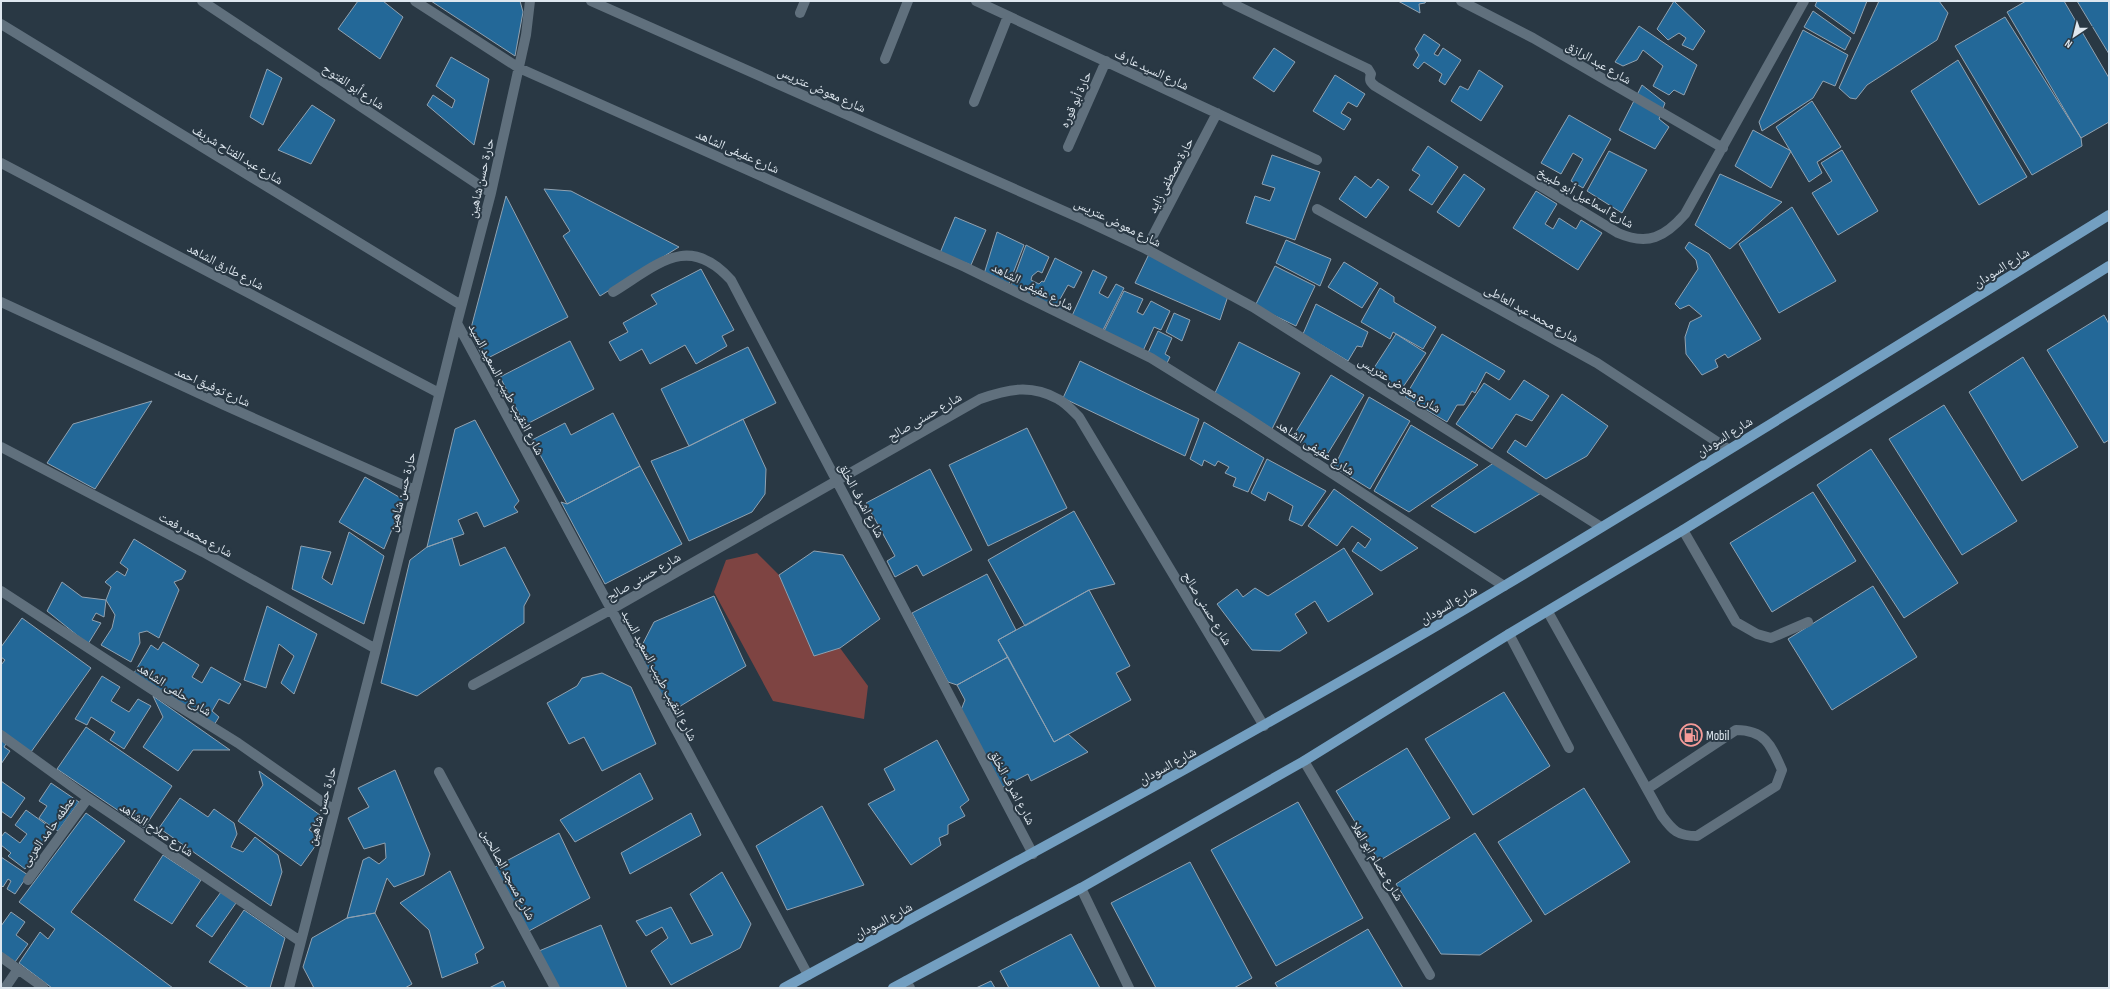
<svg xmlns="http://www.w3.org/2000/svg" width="2110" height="989" font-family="'Sofia Sans Condensed','Noto Naskh Arabic',sans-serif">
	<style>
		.green { fill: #7e4442 }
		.building { fill: #236898; stroke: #91a2b1 }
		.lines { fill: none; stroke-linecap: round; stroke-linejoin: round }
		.minor { stroke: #60707d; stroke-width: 10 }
		.major { stroke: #739fc1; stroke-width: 10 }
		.labels { text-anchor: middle; stroke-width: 4; stroke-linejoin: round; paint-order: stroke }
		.street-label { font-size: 13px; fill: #dee7ef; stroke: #293844 }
		.poi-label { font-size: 13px; fill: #dee7ef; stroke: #293844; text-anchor: start }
	</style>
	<rect width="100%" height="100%" fill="#293844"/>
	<path class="green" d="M 757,553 L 779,575 L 814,656 L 840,648 L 868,686 L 864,719 L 773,701 L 714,592 L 726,560 Z"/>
	<path class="building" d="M 358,1 L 383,1 L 403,17 L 380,59 L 338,29 Z
		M 431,1 L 520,1 L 523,12 L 515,56 Z
		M 1398,1 L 1426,1 L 1425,3 L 1419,4 L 1420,13 Z
		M 1674,1 L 1705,31 L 1693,50 L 1682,45 L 1686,38 L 1679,33 L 1668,40 L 1657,29 Z
		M 1817,1 L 1867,1 L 1854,34 L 1815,6 Z
		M 1879,1 L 1939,1 L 1948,13 L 1937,40 L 1867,85 L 1856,99 L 1850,98 L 1839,88 Z
		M 2026,1 L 2064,1 L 2109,78 L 2109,122 L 2081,138 L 2007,12 Z
		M 2077,1 L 2109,1 L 2109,54 Z
		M 1813,11 L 1851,38 L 1845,50 L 1804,27 Z
		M 2005,17 L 2081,138 L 2082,146 L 2032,175 L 1955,46 Z
		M 1639,26 L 1697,65 L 1684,95 L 1674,90 L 1669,95 L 1653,86 L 1663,66 L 1643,50 L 1637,60 L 1623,66 L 1615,62 Z
		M 1803,30 L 1848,55 L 1835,86 L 1823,81 L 1813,98 L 1762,131 L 1759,122 Z
		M 1424,34 L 1440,45 L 1434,54 L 1438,56 L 1443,48 L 1461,60 L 1445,85 L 1439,81 L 1442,74 L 1424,62 L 1418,69 L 1413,65 L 1419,55 L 1415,49 Z
		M 1274,48 L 1295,62 L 1274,92 L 1253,78 Z
		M 451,57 L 489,79 L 474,145 L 427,105 L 433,95 L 452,108 L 455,100 L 436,86 Z
		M 1958,60 L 2027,177 L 1979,205 L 1911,91 Z
		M 267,69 L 282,78 L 263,125 L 250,117 Z
		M 1479,70 L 1503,86 L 1481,121 L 1451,101 L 1460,86 L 1468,90 Z
		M 1335,75 L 1365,94 L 1357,107 L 1348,102 L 1341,113 L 1351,119 L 1344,130 L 1313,111 Z
		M 1642,85 L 1665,103 L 1659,119 L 1669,127 L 1655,149 L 1619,130 Z
		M 1812,101 L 1841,147 L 1817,162 L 1822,173 L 1809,182 L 1776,127 Z
		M 312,105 L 335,120 L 311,164 L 278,150 Z
		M 1569,115 L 1611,139 L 1583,188 L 1571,181 L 1583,159 L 1573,153 L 1561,174 L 1541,163 Z
		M 1753,130 L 1791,151 L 1771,188 L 1735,166 Z
		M 1428,146 L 1458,167 L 1432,205 L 1409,190 L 1420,175 L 1412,170 Z
		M 1842,150 L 1878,211 L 1838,235 L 1812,193 L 1832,181 L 1821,163 Z
		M 1609,151 L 1647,170 L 1622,213 L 1587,191 Z
		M 1272,155 L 1320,172 L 1295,240 L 1246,223 L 1255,196 L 1270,201 L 1275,188 L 1262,184 Z
		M 1464,174 L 1485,189 L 1459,227 L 1437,212 Z
		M 1720,174 L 1782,202 L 1730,249 L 1695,225 Z
		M 1355,176 L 1371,188 L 1378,179 L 1389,187 L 1366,218 L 1339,199 Z
		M 544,189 L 571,191 L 679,247 L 600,296 L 563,236 L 570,231 Z
		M 1536,191 L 1557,204 L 1545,224 L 1553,229 L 1559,218 L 1576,229 L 1581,220 L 1602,233 L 1578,270 L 1513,228 Z
		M 506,196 L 568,317 L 484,360 L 470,332 Z
		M 1792,207 L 1836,281 L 1779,313 L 1739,244 Z
		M 955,217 L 986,230 L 971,265 L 940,253 Z
		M 997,232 L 1024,245 L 1008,286 L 984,274 Z
		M 1286,240 L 1331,259 L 1320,286 L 1276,263 Z
		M 1689,242 L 1709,254 L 1761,339 L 1728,358 L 1725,354 L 1715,360 L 1718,367 L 1702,375 L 1686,354 L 1685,337 L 1690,322 L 1702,316 L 1689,305 L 1680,309 L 1675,304 L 1698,269 L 1696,260 L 1685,248 Z
		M 1026,245 L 1049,257 L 1042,273 L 1038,271 L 1032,276 L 1031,280 L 1039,284 L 1042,281 L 1044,282 L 1055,258 L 1082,272 L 1074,288 L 1068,285 L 1059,301 L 1064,304 L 1060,312 L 1011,286 Z
		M 1149,254 L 1228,296 L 1220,320 L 1135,283 Z
		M 1344,262 L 1378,283 L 1362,308 L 1328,287 Z
		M 1275,266 L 1315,286 L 1296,326 L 1255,306 Z
		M 701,269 L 734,330 L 722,336 L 727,346 L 696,364 L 685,345 L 650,364 L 642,349 L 620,361 L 609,342 L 628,332 L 623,323 L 657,304 L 651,295 Z
		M 1093,270 L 1107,277 L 1099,293 L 1108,298 L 1116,284 L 1124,288 L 1102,332 L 1071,318 Z
		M 1380,288 L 1394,297 L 1394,302 L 1436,327 L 1423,349 L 1393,332 L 1390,339 L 1361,322 Z
		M 1124,291 L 1143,299 L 1137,312 L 1143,315 L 1151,301 L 1170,311 L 1161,330 L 1154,327 L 1143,351 L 1103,333 Z
		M 1316,304 L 1368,332 L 1362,347 L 1357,346 L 1348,361 L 1303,334 Z
		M 1174,313 L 1190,320 L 1182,341 L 1166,332 Z
		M 2104,315 L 2109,324 L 2109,440 L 2104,443 L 2047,350 Z
		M 1158,331 L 1172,338 L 1165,354 L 1170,357 L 1166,365 L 1147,355 Z
		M 1396,334 L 1426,353 L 1401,390 L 1372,371 Z
		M 1442,334 L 1505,371 L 1499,380 L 1486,372 L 1475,393 L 1472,391 L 1464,405 L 1457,405 L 1447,422 L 1405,397 Z
		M 570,341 L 594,389 L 525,425 L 500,377 Z
		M 1239,342 L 1300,373 L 1272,429 L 1215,393 Z
		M 748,347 L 776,403 L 689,446 L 661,389 Z
		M 2023,357 L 2078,447 L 2022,481 L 1969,392 Z
		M 1080,361 L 1199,419 L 1185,456 L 1063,398 Z
		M 1331,375 L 1364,395 L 1325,458 L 1292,438 Z
		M 1524,380 L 1549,396 L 1532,421 L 1516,414 L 1492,449 L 1456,424 L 1484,383 L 1510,400 Z
		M 1562,394 L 1608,426 L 1587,456 L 1546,479 L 1507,452 L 1515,440 L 1526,447 Z
		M 1369,397 L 1410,421 L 1370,489 L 1334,467 Z
		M 152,401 L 95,489 L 47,463 L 73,424 Z
		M 1944,405 L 2017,521 L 1962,555 L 1889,439 Z
		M 613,413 L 640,466 L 567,504 L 532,440 L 565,423 L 571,435 Z
		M 743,419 L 766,469 L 765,494 L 752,512 L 689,541 L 651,461 L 689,446 Z
		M 475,420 L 519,501 L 514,507 L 518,512 L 484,527 L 477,512 L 458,520 L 464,534 L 427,547 L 455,429 Z
		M 1204,422 L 1264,458 L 1248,492 L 1233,486 L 1236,478 L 1225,473 L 1229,467 L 1218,461 L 1215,466 L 1204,460 L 1202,466 L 1190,459 Z
		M 1411,425 L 1478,465 L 1409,512 L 1374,491 Z
		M 1027,428 L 1067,508 L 988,546 L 949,465 Z
		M 1871,449 L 1958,583 L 1904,618 L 1817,485 Z
		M 1267,459 L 1326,491 L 1302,526 L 1289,520 L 1293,506 L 1268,492 L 1265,501 L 1251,493 Z
		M 1495,462 L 1543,492 L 1475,533 L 1431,506 Z
		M 640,466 L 682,544 L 605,584 L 561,502 L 567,504 Z
		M 930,469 L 972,550 L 923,576 L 917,565 L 895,577 L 887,561 L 895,556 L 866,503 Z
		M 365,477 L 404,500 L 384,549 L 339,522 Z
		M 1334,489 L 1418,548 L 1381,571 L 1352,551 L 1358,542 L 1365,548 L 1371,539 L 1352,526 L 1337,546 L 1308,526 Z
		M 1813,492 L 1856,561 L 1772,612 L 1730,543 Z
		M 1074,511 L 1115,584 L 1089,590 L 1025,626 L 988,560 Z
		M 349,532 L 384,556 L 364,624 L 292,589 L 301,546 L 331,552 L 322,578 L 332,585 Z
		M 452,538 L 460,566 L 505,547 L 530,595 L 524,606 L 524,623 L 417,696 L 381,683 L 410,560 L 427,547 Z
		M 134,539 L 186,571 L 182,579 L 174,582 L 179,590 L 159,638 L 147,631 L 139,633 L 140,643 L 131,662 L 101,645 L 112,628 L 115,615 L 106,600 L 111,587 L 105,582 L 117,571 L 125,576 L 128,569 L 120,563 Z
		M 1344,548 L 1373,594 L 1328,622 L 1315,601 L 1295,614 L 1307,633 L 1280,651 L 1252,650 L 1217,604 L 1237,589 L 1243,597 L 1255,588 L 1268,596 Z
		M 814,551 L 843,555 L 880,619 L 840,648 L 814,656 L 779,575 Z
		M 987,574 L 1016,630 L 998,640 L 1008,657 L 957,685 L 948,682 L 912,613 Z
		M 62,582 L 82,597 L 106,600 L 104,617 L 96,613 L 92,620 L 101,623 L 88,644 L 47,611 Z
		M 1873,586 L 1917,657 L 1832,710 L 1788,639 Z
		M 1089,590 L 1130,666 L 1116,673 L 1131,700 L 1054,742 L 998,640 Z
		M 714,596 L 746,666 L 669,713 L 637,655 L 654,622 Z
		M 267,606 L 317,634 L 294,694 L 281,683 L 294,656 L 279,644 L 266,688 L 244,680 Z
		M 22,618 L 91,668 L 31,752 L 1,730 L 1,665 L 5,660 L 1,657 L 1,647 Z
		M 163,642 L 199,665 L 192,677 L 202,683 L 211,667 L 241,684 L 229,704 L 219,699 L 212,711 L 219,717 L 214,725 L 134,673 L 151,645 L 158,650 Z
		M 1008,657 L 1054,742 L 1068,734 L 1088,752 L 1031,781 L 1028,774 L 1001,788 L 961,710 L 965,700 L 957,685 Z
		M 602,673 L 631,687 L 656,744 L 602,771 L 584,737 L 569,744 L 547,703 L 577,686 L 582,678 Z
		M 102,676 L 120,687 L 111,701 L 129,712 L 138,699 L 151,706 L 124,749 L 110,740 L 115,732 L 91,717 L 87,725 L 75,719 Z
		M 1504,692 L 1550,766 L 1473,815 L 1425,739 Z
		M 153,696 L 230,750 L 193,750 L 178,771 L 143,747 L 163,717 Z
		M 86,727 L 172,786 L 144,828 L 57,769 Z
		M 1,738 L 7,742 L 4,747 L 10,751 L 1,764 Z
		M 937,740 L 969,800 L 960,807 L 965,816 L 948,825 L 948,834 L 939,838 L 941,845 L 911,865 L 868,804 L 895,790 L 884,769 Z
		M 1407,748 L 1450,818 L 1379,861 L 1336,791 Z
		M 395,770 L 430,854 L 424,875 L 394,887 L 387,878 L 375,913 L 347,918 L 363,860 L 369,857 L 379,864 L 386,858 L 385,843 L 364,849 L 348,818 L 369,807 L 358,788 Z
		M 259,771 L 320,815 L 309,830 L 321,838 L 301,866 L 238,821 L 263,785 Z
		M 640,773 L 653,799 L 575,842 L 560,820 Z
		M 1,781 L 25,798 L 11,818 L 1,811 Z
		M 51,783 L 79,802 L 58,831 L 39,818 L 47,806 L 39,801 Z
		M 1584,788 L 1630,862 L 1545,915 L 1498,842 Z
		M 180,798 L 208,817 L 214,809 L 234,823 L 237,834 L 231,847 L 243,852 L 255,837 L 278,855 L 282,872 L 271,906 L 159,828 Z
		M 1298,802 L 1363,918 L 1276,966 L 1211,850 Z
		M 822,806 L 864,885 L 787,910 L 756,846 Z
		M 26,810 L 54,830 L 25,869 L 8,856 L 11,853 L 1,845 L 1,837 L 5,832 L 20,843 L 27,834 L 15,825 Z
		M 86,813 L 125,841 L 71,912 L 173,988 L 52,988 L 19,963 L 40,932 L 48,939 L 55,929 L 19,902 Z
		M 691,813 L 701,835 L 630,874 L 621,853 Z
		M 559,833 L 590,898 L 527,932 L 495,867 Z
		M 1475,833 L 1532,921 L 1480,955 L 1441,954 L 1396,884 Z
		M 163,855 L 201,880 L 172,924 L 134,900 Z
		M 1,857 L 28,875 L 15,894 L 7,889 L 11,881 L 8,879 L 3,887 L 1,885 Z
		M 1190,862 L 1252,978 L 1234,988 L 1156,988 L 1111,903 Z
		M 450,871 L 484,948 L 475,954 L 478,963 L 442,978 L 429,930 L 400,903 Z
		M 722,872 L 751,924 L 740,948 L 671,985 L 651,951 L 668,938 L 662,927 L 646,936 L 636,921 L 671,907 L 691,944 L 713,935 L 690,894 Z
		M 221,892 L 236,903 L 212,937 L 196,926 Z
		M 244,910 L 285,938 L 270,988 L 249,988 L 209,962 Z
		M 11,912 L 25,922 L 16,935 L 28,944 L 15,962 L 1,952 L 1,926 Z
		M 375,913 L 412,984 L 405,988 L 314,988 L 303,967 L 312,938 L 347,918 Z
		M 601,925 L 627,988 L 559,988 L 539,951 Z
		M 1368,929 L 1403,988 L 1278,988 L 1275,983 Z
		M 1071,934 L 1100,988 L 1009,988 L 1000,971 Z
		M 503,981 L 506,988 L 489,988 Z
		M 991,981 L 995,988 L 976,988 Z"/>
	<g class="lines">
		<path class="minor" d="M 202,1 L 491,193
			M 415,1 L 519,68 L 965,267 L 1151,358 L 1243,415 L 1504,586
			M 591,1 L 1082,219 L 1146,249 L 1253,307 L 1601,527
			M 976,1 L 1317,160
			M 1227,1 L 1368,69 L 1371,74 C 1369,80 1370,82 1375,86 L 1618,233 C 1648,246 1665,237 1685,214 L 1804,1
			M 1461,1 L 1533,38 L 1723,148
			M 800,13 L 805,1
			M 1,24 L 461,305
			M 885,59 L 908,1
			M 974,102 L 1008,16
			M 1068,147 L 1106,61
			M 1,163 L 439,393
			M 1317,209 L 1597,363 L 1728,449
			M 1146,249 L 1217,113
			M 613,292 C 657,265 688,232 731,280 L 1033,854
			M 1,302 L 224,405 L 415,490
			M 457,323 L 808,975
			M 1,447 L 203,552 L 376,649
			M 1683,530 L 1736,622 L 1757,634 L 1771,638 L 1808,622
			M 1,591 L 156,692 L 238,743 L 334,810
			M 1548,612 L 1662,816 C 1673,831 1678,836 1697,836 L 1776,786 L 1782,770 C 1771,745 1765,730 1736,730 L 1647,789
			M 1509,634 L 1569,748
			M 473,685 L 610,610 L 980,399 C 1008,389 1031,384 1058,399 C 1066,403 1073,411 1079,417 L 1264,726
			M 1,735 L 88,798 L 300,941
			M 1304,761 L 1430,975
			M 439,772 L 555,988
			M 28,880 L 88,798
			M 1081,888 L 1129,988
			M 1,957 L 43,987 L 42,988
			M 906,981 L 910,988
			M 5,988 L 18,969
			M 289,988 L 376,649 L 457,323 L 491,193 L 526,35 L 530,1"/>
		<path class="major" d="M 784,988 C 1025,857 1268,727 1504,586 C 1707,465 1908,339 2109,215
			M 893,988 L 1081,888 L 1304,761 L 1509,634 L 1683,530 L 2109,266"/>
	</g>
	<defs>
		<g id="fuel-ring" transform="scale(1.15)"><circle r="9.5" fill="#293844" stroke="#f59b98" stroke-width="1.5"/><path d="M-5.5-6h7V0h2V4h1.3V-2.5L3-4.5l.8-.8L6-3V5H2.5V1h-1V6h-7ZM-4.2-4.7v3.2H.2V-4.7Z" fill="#f59b98"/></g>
	</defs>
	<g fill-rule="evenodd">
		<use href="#fuel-ring" x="1691" y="735"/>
	</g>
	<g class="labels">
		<g class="street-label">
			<text transform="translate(1599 62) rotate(30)" y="5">شارع عبد الرازق</text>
			<text transform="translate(1152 69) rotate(25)" y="5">شارع السيد عارف</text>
			<text transform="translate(354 86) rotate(34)" y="5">شارع أبو الفتوح</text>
			<text transform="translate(822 89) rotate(24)" y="5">شارع معوض عتريس</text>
			<text transform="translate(1075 99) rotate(-66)" y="5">حارة أبو قوره</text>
			<text transform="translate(738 151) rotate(24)" y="5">شارع عفيفى الشاهد</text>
			<text transform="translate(238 154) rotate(31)" y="5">شارع عبد الفتاح شريف</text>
			<text transform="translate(1170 175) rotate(-62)" y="5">حارة مصطفى زايد</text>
			<text transform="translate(480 178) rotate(-77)" y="5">حارة حسن شاهين</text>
			<text transform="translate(1586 197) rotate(30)" y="5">شارع اسماعيل أبو طبيخ</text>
			<text transform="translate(1118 222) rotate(26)" y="5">شارع معوض عتريس</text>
			<text transform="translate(226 266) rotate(28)" y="5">شارع طارق الشاهد</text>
			<text transform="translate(2001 267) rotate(-32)" y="5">شارع السودان</text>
			<text transform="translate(1033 286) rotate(27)" y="5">شارع عفيفى الشاهد</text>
			<text transform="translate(1532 313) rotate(29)" y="5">شارع محمد عبد العاطى</text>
			<text transform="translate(1400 384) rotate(32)" y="5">شارع معوض عتريس</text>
			<text transform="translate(213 386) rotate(24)" y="5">شارع توفيق احمد</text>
			<text transform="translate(507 389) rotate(62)" y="5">شارع النقيب طبيب السعيد السيد</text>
			<text transform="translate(924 416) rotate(-30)" y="5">شارع حسنى صالح</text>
			<text transform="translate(1724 436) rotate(-32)" y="5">شارع السودان</text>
			<text transform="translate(1316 447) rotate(33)" y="5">شارع عفيفى الشاهد</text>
			<text transform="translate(401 492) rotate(-76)" y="5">حارة حسن شاهين</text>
			<text transform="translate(862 500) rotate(62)" y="5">شارع اشرف الخلق</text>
			<text transform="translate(196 534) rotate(28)" y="5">شارع محمد رفعت</text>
			<text transform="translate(643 576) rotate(-30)" y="5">شارع حسنى صالح</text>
			<text transform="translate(1448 604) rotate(-30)" y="5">شارع السودان</text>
			<text transform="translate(1208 608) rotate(59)" y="5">شارع حسنى صالح</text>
			<text transform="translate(660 675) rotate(62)" y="5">شارع النقيب طبيب السعيد السيد</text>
			<text transform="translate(175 689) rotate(33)" y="5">شارع حلمى الشاهد</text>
			<text transform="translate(1167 765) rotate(-29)" y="5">شارع السودان</text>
			<text transform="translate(1013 787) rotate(62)" y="5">شارع اشرف الخلق</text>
			<text transform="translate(321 806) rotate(-75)" y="5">حارة حسن شاهين</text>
			<text transform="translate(157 829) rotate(34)" y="5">شارع صلاح الشاهد</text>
			<text transform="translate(47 831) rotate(-54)" y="5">عطفه حامد العربى</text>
			<text transform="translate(1378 861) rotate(59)" y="5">شارع عصام ابو العلا</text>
			<text transform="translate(509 874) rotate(62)" y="5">شارع مسجد الصالحين</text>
			<text transform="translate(883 920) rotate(-28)" y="5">شارع السودان</text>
		</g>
		<g class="poi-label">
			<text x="1706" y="740">Mobil</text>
		</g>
	</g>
	<rect width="2110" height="989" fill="none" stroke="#dee7ef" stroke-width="4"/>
	<g transform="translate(2074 36) rotate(215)" stroke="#293844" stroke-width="3" paint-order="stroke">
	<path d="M0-3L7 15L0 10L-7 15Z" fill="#dee7ef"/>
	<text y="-6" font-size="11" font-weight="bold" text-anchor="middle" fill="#dee7ef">N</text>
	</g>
</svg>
